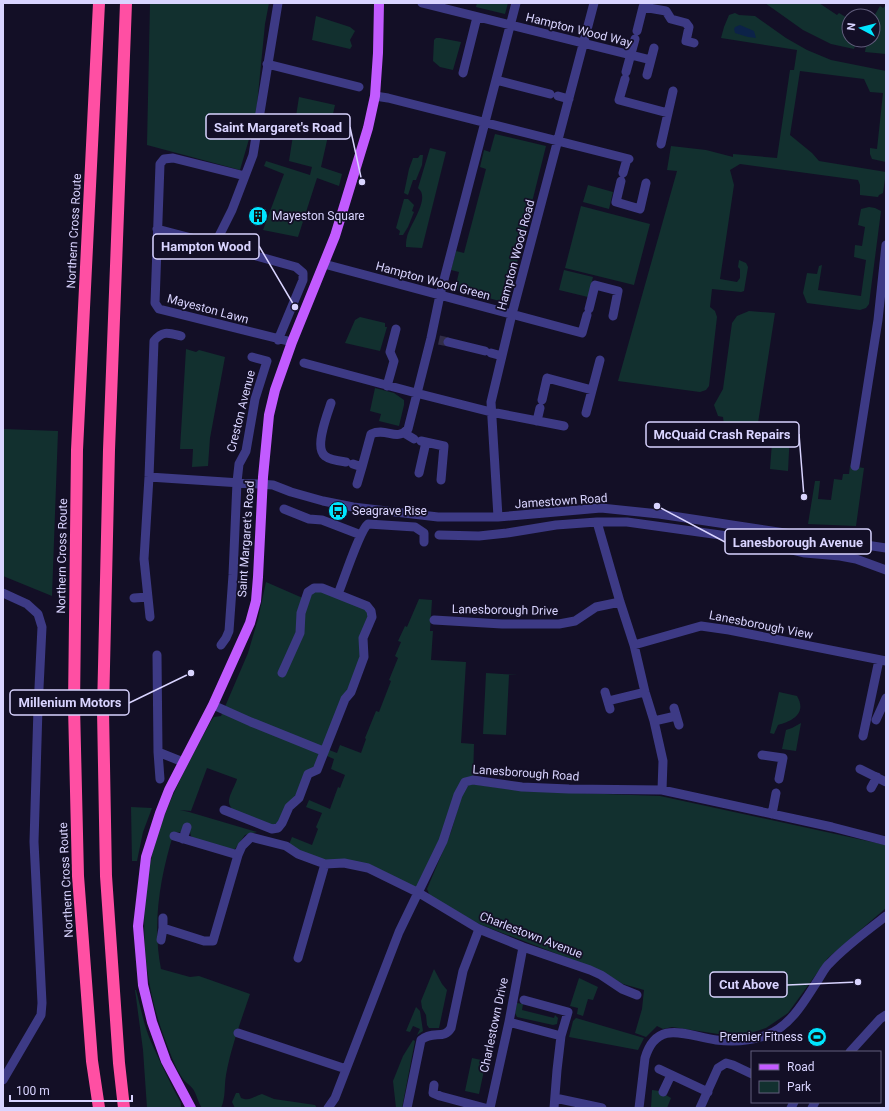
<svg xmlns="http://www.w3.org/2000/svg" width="889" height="1111" font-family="Roboto,sans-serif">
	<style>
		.green { fill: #12302f }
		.water { fill: #0c2248 }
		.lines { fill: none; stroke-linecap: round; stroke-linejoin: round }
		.minor-tunnel { stroke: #312d47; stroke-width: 9; stroke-dasharray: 9 4.5; stroke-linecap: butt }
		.minor { stroke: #3d3a85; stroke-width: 9 }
		.major { stroke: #c25bff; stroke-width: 10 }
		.highway { stroke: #ff4fa3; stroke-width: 12 }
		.labels { text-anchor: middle; stroke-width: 3.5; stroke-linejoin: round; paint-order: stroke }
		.street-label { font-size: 12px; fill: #d9d4ff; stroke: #130f26 }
		.poi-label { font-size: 12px; fill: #d9d4ff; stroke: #130f26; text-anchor: start }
		.leader { fill: none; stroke: #d9d4ff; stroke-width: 1.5 }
		.callout-dot { fill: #d9d4ff; stroke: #130f26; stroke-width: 1.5 }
		.callout { fill: #130f26; stroke: #d9d4ff; stroke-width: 1.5 }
		.callout-label { font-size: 13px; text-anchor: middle; font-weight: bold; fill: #d9d4ff }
	</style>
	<rect width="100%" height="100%" fill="#130f26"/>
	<path class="green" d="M 150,3 L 269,3 L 265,24 L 256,115 L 240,170 L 147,145 Z
		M 477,3 L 508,3 L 505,14 L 476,7 Z
		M 765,3 L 819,3 L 837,15 L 839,13 L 849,19 L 849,40 L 857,40 L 854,49 L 831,44 L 803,30 Z
		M 886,5 L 886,54 L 865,52 L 867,40 L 873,40 L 873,18 L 880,6 L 883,8 Z
		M 735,13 L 739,15 L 755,16 L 786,38 L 807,50 L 831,60 L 886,71 L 886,162 L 872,159 L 870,154 L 870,148 L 877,149 L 883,93 L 870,92 L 864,79 L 800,71 L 790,135 L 812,153 L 819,161 L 886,172 L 883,193 L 879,195 L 878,197 L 860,195 L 860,185 L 858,180 L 740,164 L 730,170 L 734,185 L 720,279 L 737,282 L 740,278 L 740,269 L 738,267 L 739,260 L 746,263 L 748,267 L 744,291 L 741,292 L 712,289 L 710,307 L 715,311 L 717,317 L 709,386 L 706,390 L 700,392 L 618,381 L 677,171 L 667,170 L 671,146 L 706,150 L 733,157 L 733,154 L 777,158 L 790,70 L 794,70 L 797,50 L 721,38 L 724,27 L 729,15 Z
		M 316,16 L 350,27 L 355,31 L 350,40 L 352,46 L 350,49 L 312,40 Z
		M 436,38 L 440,38 L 461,42 L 453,70 L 440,67 L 433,61 L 434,40 Z
		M 299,97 L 335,105 L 321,167 L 342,174 L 339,186 L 317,178 L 298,237 L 263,230 L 284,174 L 264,166 L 266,161 L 310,175 L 312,167 L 289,161 Z
		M 495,134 L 546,146 L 507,303 L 455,289 L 459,272 L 451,270 L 456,251 L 464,253 L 486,169 L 480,167 L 484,150 L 490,152 Z
		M 430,148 L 446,152 L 422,248 L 406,247 C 406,244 406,240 407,237 C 410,224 431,198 418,188 Z
		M 420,155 L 423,155 L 422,165 L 416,180 L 413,180 L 408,195 L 404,193 L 409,169 L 413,158 L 418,158 Z
		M 588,185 L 613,192 L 609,209 L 583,202 Z
		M 404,199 L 408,199 L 414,205 L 412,211 L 414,212 L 408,227 L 403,235 L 399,235 L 400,231 L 396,228 Z
		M 581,206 L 650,224 L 634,285 L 565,268 Z
		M 869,207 L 875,208 L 881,211 L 869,304 L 866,308 L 860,310 L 807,303 L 803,293 L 807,273 L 817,274 L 819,266 L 822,265 L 818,290 L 861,296 L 866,260 L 854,257 L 855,245 L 862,246 L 865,227 L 858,225 L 861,209 Z
		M 564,270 L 593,277 L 588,297 L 559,290 Z
		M 749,311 L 775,313 L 758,423 L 724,425 L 723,417 L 718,416 L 714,405 L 723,389 L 732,323 L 737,316 Z
		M 360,317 L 385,323 L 385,327 L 387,327 L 380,351 L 345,343 L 355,320 Z
		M 186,349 L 196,352 L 199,350 L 225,357 L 210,438 L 208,466 L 192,467 L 193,449 L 180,449 Z
		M 375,388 L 394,393 L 404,400 L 404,405 L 399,426 L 379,421 L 381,414 L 370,411 Z
		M 3,429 L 58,431 L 52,596 L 3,576 Z
		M 773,429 L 790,432 L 788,471 L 770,469 Z
		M 850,466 L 864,468 L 856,526 L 808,524 L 815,481 L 820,481 L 818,499 L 831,500 L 834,479 L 842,480 L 843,474 L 849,474 Z
		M 266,582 L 305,599 L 314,588 L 371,611 L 363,638 L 364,657 L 317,769 L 283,820 L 270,827 C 259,822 227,815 229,800 C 230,793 235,786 237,779 L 207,768 L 191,811 L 180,810 L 189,812 L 257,832 L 245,835 L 235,849 L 231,850 L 194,839 L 191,836 L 190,832 C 183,831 180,833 174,832 C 160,877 152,923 161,969 L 190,977 L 199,976 L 250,994 C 241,1021 231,1047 226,1075 C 224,1086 226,1097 221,1108 L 202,1108 C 198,1103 197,1095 193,1089 C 190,1085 186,1083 183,1079 C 175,1068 169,1050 164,1037 C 140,972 137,897 159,830 C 172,792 192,756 211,721 L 214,717 L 221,716 L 248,653 L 258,619 Z
		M 419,599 L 432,600 L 430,631 L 433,631 L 431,660 L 466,662 L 461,743 L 474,744 L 473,780 L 465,782 L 418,893 L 368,868 L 325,864 L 288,847 L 292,837 L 312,845 L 318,829 L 316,827 L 322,813 L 306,807 L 309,800 L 330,809 L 338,787 L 340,788 L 345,775 L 331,769 L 334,759 L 327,756 L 329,750 L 337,753 L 340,745 L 361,753 L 366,739 L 365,738 L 376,711 L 379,712 L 391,681 L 389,680 L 398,658 L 395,656 L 401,642 L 398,641 L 405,626 L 407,627 Z
		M 486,673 L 518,675 L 509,675 L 506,735 L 483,734 Z
		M 779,692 L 797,696 C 807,713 793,721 778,725 L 774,734 L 770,733 Z
		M 801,723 L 796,751 L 782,749 L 786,730 L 792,728 Z
		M 472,784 L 522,791 L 660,796 L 886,845 L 886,908 L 828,958 L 788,1013 L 766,1028 L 744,1035 L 718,1034 L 672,1027 L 663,1029 L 657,1026 L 646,1037 L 635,1033 L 642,1009 L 644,990 L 623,984 L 599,970 L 479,924 L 430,896 L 427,889 L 451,832 L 463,791 L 466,786 Z
		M 131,807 L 152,808 L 143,832 L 137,861 L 132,861 Z
		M 434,969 L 442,984 L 447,990 L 439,1028 L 429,1028 L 427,1025 L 426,1015 L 422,1008 L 421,1001 Z
		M 579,978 L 598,987 L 593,1000 L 588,999 L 583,1016 L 577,1014 L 578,1008 L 570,1006 Z
		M 135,990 L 136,990 C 141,1008 144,1027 152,1044 C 161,1064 170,1083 181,1103 L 181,1108 L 147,1108 L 143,1050 Z
		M 517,1003 L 523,1004 L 522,1010 L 554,1018 L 555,1015 L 558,1018 L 557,1024 L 553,1025 L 517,1017 L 515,1013 Z
		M 416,1007 L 420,1011 L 423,1031 L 417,1035 L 420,1029 L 413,1026 L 410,1032 L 406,1031 Z
		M 576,1018 L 644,1038 L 638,1050 L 569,1037 L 573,1021 Z
		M 413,1040 L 415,1041 L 402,1108 L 396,1108 L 393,1081 L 403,1056 Z
		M 472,1058 L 486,1061 L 479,1094 L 465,1091 Z
		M 652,1090 L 659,1091 L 671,1098 L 667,1108 L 651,1108 Z
		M 236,1093 L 239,1093 L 241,1098 C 250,1102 254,1096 262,1094 L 274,1099 L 315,1105 L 317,1108 L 235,1108 L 232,1102 Z"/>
	<path class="water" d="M 740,25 L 754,31 L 756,38 L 748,37 L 735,33 L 734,29 L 735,27 Z"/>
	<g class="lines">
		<path class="minor-tunnel" d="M 439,340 L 448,342"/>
		<path class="minor" d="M 422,3 L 651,60
			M 637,31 L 643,7 L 666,11 L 671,19 L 686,23 L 689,27 L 686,41 L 694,43
			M 267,64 L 359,87
			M 626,72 L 635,39
			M 463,73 L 477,17
			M 647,75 L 654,48
			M 625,79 L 619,100 L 668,113
			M 496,80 L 550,94
			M 375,96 L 388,98 L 629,159
			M 558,96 L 569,99
			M 661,144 L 673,91
			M 623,173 L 627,159
			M 245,176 L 173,158 L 164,159 L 160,164 L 155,303 L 159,309 L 292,342
			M 621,181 L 616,202 L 640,209 L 646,183
			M 157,229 L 199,240 L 296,267 L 303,273 L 303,280 L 278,340
			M 215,244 L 232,210 L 253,155 L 278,3
			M 324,264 L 582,333 L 587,315
			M 589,309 L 595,285 L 618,291 L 613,316
			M 448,342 L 485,351
			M 491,353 L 502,356
			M 304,363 L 416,393 L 491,412 L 564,426
			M 387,386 L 394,361 L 390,352 L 396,329
			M 542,400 L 547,378 L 592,390
			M 331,403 C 327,415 314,448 325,456 C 330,460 339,461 346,462
			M 586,413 L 600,360
			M 537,421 L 540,408
			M 404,433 L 414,439
			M 421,441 L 444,446 L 441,480
			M 353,464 L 362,467 L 371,434 C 387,427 396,442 408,429 L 431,338 L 440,295 L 516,3
			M 855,466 L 878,320 L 886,245
			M 419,473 L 426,442
			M 149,477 L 273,485 L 291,492 L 323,501 L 353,507 L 438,517 L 498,517 L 601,508 L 659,514 L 886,548
			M 357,484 L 362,467
			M 284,509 L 309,519 L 322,520 L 361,535
			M 498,517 L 491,402 L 512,314 L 594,3
			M 597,522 L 620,602 L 634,645 L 645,692 L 654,721 L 663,761 L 662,790
			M 439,535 L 479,536 L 507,533 L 556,525 L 597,522 L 627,522 L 742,538 L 805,553 L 840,556 L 856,559 L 886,570
			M 3,593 L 27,604 L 38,614 L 42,627 L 38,708 L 34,842 L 42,1003 L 41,1015 L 3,1080
			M 338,594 C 343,582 360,530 368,524 L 415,527 L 424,533 L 424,542
			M 134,598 L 148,597
			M 150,617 L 144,559 L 149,477 L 154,341 C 163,330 169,333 181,336
			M 434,620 L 502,624 L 559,624 L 575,621 L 596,607 L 620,602
			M 221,645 L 226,638 L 229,631 L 233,575 L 237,482 L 239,464 L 246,451 L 255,399 L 267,361 L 252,357
			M 634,645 L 701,626 L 729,630 L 886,661
			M 157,655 L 158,752 L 160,779
			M 605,692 L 610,709
			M 608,701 L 645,692
			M 213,705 L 251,722 L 323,751
			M 674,708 L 679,725
			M 876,720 L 886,698
			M 654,721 L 676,716
			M 863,736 L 879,660
			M 158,752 L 183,762
			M 762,755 L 783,758 L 779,779
			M 860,769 L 886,782
			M 871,788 L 877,777
			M 224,810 L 272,829 L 278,828 L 282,823 L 289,807 L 299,798 L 308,774 L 317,770 L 345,699 L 351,692 L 364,657 L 363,638 L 372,617 L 371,611 L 367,606 L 322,588 L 314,588 L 308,592 L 301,613 L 300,633 L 282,673
			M 772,814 L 776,793
			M 174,836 L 238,855
			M 183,839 L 187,827
			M 163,928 L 204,941 L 213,941 L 238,855 L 242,846 L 251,837 L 286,846 L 298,854 L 325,864
			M 161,940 L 163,928 L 163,918
			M 298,958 L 325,864 L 344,863 L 368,868 L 419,893 L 479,929 L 523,947 L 590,970 L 601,975 L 622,989 L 637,995
			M 524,1000 L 568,1012 L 561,1036
			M 509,1022 L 561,1036 L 557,1070 L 554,1108
			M 238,1033 L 346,1069
			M 850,1052 L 880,1019 L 886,1015
			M 659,1069 L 708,1092
			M 434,1085 L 433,1093 L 440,1096 L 485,1108
			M 663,1092 L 671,1075
			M 555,1098 L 602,1108
			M 328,1108 L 335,1098 L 399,932 L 443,841 L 458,795 L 465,782 L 473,780 L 522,787 L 569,789 L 662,790 L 832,827 L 886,841
			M 407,1108 L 421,1040 C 433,1030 444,1040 451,1028 L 463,971 L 479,929
			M 490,1108 L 509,1022 L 523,947
			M 639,1108 L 645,1058 C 657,1018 687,1036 716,1040 C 733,1042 751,1041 767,1035 C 791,1026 805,1000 818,980 C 822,974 825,967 830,963 C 847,945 867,931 886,916
			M 700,1108 L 718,1068 L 726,1063 L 733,1065 L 752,1074
			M 791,1108 L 794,1102
			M 812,1108 L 815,1102"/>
		<path class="major" d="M 191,1108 L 166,1061 L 152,1022 L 143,985 L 138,926 L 146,857 L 160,813 L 169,790 L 213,705 L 250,623 L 256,601 L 258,577 L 263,477 L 269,415 L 275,390 L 292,342 L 335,236 L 368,128 L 375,96 L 378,53 L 379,3"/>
		<path class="highway" d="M 99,3 L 77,450 L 74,706 L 78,876 L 92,1061 L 99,1108
			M 124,1108 L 119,1063 L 106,876 L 103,710 L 109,450 L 126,3"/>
	</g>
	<defs>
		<g id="building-disc" transform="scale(1)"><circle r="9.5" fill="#00e5ff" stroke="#130f26"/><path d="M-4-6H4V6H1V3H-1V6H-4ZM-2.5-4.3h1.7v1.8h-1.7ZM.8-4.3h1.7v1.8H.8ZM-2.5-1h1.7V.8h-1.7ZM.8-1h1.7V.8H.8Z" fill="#111"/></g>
		<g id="bus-disc" transform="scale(1)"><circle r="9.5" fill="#00e5ff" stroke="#130f26"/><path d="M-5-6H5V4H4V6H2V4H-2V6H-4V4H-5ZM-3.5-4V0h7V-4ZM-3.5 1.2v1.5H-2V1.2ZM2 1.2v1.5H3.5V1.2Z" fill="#111"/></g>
		<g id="stadium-disc" transform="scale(1)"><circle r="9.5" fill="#00e5ff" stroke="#130f26"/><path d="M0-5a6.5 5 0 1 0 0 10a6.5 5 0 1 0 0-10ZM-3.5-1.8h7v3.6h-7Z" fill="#111"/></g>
	</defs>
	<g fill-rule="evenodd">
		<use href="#building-disc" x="258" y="216"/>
		<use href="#bus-disc" x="338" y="511"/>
		<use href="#stadium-disc" x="817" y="1037"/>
	</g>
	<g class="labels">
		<g class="street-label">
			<text transform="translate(579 30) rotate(14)" y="4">Hampton Wood Way</text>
			<text transform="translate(74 231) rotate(-87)" y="4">Northern Cross Route</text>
			<text transform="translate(516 255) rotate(-75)" y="4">Hampton Wood Road</text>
			<text transform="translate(433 281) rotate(15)" y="4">Hampton Wood Green</text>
			<text transform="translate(208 309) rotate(15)" y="4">Mayeston Lawn</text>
			<text transform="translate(241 411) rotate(-76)" y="4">Creston Avenue</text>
			<text transform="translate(561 501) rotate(-4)" y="4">Jamestown Road</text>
			<text transform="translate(246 539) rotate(-86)" y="4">Saint Margaret's Road</text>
			<text transform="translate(62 556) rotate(-89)" y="4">Northern Cross Route</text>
			<text transform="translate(505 610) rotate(1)" y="4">Lanesborough Drive</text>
			<text transform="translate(761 625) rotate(11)" y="4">Lanesborough View</text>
			<text transform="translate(526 773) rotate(4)" y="4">Lanesborough Road</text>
			<text transform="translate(66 880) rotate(-93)" y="4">Northern Cross Route</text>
			<text transform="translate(531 935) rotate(21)" y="4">Charlestown Avenue</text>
			<text transform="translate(494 1025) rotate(-78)" y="4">Charlestown Drive</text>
		</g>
		<g class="poi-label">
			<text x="272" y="220">Mayeston Square</text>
			<text x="352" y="515">Seagrave Rise</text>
			<text x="803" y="1041" text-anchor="end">Premier Fitness</text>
		</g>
	</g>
	<path class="leader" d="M362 182L350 127M295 307L259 246M804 497L799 434M657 506L725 542M191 673L129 703M858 982L787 985"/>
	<g class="callout-dot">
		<circle cx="362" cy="182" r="4"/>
		<circle cx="295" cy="307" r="4"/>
		<circle cx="804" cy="497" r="4"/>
		<circle cx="657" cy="506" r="4"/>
		<circle cx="191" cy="673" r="4"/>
		<circle cx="858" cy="982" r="4"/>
	</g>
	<g class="callout">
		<rect x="206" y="114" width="144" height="25" rx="4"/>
		<rect x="153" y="234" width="106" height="25" rx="4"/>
		<rect x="646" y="422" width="153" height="25" rx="4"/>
		<rect x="725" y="529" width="146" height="25" rx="4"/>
		<rect x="10" y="690" width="119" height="25" rx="4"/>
		<rect x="710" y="972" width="77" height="25" rx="4"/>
	</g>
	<g class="callout-label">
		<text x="278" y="132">Saint Margaret's Road</text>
		<text x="206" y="251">Hampton Wood</text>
		<text x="722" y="439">McQuaid Crash Repairs</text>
		<text x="798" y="547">Lanesborough Avenue</text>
		<text x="70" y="707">Millenium Motors</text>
		<text x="749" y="989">Cut Above</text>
	</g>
	<rect width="889" height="1111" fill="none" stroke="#d9d4ff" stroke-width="8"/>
	<rect x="751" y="1051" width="130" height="52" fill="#130f26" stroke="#625e7d"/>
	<rect x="759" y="1064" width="20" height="6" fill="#c25bff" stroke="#625e7d"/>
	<text x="787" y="1071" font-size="12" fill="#d9d4ff">Road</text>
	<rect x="759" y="1081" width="20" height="12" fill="#12302f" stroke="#625e7d"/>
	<text x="787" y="1091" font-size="12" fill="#d9d4ff">Park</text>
	<g transform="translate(861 28) rotate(277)"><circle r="19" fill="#130f26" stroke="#625e7d"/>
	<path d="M0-3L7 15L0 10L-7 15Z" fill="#00e5ff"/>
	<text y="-6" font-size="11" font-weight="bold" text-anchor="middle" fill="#d9d4ff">N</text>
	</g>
	<path d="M10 1095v6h122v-6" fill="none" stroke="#d9d4ff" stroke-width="2"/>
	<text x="16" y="1095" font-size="12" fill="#d9d4ff" stroke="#130f26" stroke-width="3" paint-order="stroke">100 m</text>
</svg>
